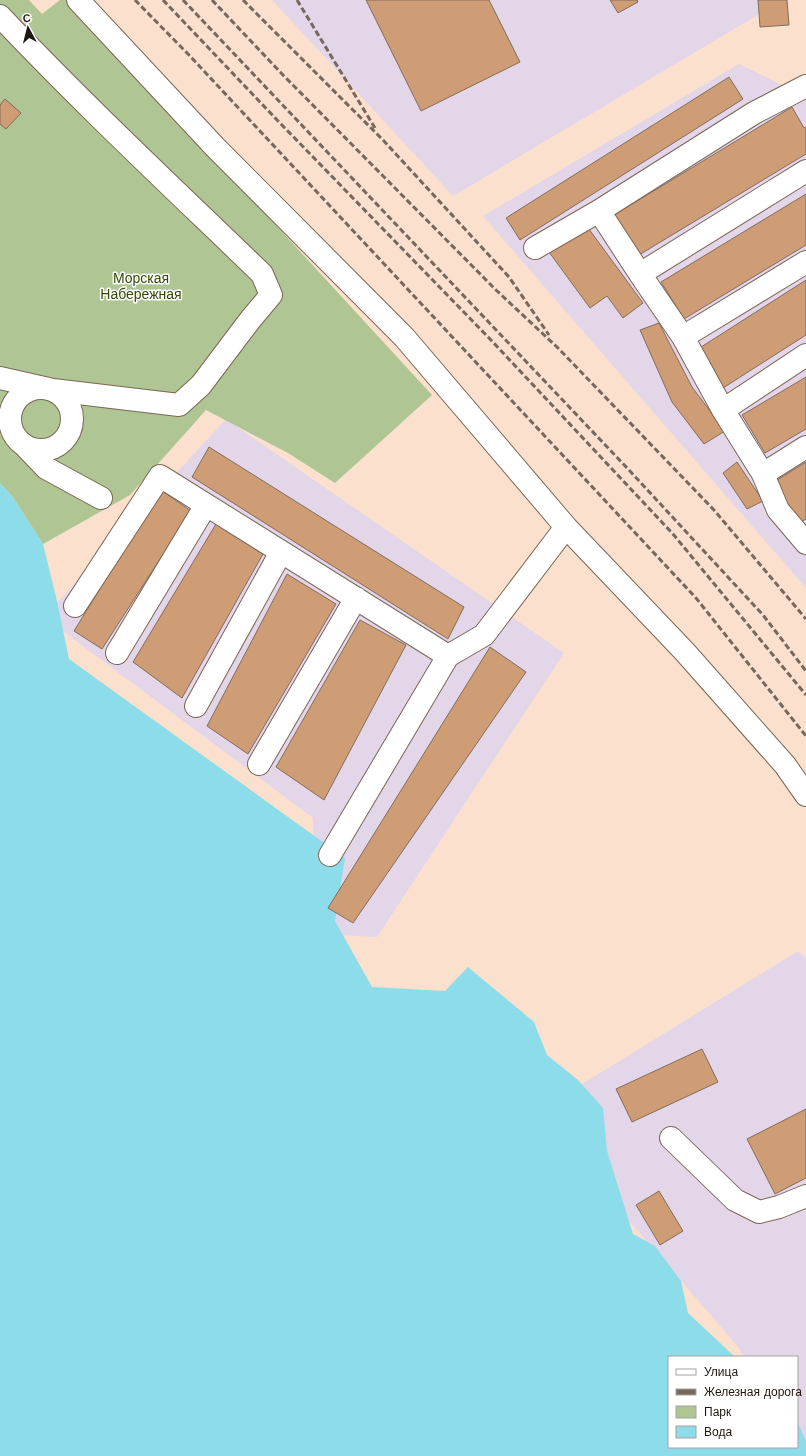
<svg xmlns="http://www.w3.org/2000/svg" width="806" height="1456" font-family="'Work Sans',sans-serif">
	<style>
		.industrial { fill: #e4d6e9 }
		.green { fill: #afc593 }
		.water { fill: #8ddce9 }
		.building { fill: #ce9c75; stroke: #836d5c }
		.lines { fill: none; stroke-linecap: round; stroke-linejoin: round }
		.minor-casing { stroke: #7c6655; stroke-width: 24 }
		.minor { stroke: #fff; stroke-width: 22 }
		.rail { stroke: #78685c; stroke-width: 3; stroke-dasharray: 6 3; stroke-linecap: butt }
		.labels { text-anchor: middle; stroke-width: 3; stroke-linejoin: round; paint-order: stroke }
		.park-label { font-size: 14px; fill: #334709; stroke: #fff }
	</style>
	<rect width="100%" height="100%" fill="#fae0cd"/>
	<path class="industrial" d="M 272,0 L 777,0 L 778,3 L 453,196 Z
		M 739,64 L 806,97 L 806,588 L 483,216 Z
		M 226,419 L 564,653 L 377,937 L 340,935 L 314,903 L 313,818 L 44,617 Z
		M 798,951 L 806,958 L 806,1456 L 797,1447 L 797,1357 L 743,1357 L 740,1349 L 601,1188 L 579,1086 Z"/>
	<path class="green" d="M 0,0 L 29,0 L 42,14 L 60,0 L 69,0 L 432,395 L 335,483 L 288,453 L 206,410 L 130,495 L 43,544 L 12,496 L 0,483 Z"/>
	<path class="water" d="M 0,483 L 12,496 L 43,544 L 57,601 L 69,659 L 345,858 L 335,921 L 372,987 L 445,991 L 468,967 L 534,1022 L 547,1055 L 578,1080 L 603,1108 L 607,1151 L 633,1234 L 655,1246 L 681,1281 L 688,1313 L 735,1357 L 669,1357 L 669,1447 L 797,1447 L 797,1421 L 806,1441 L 806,1456 L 0,1456 Z"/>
	<path class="building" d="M 366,0 L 489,0 L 520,62 L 421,111 Z
		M 610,0 L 637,0 L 638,2 L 618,13 Z
		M 758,0 L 787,0 L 789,25 L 760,27 Z
		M 729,77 L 743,99 L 520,240 L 506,218 Z
		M 5,99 L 21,113 L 6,129 L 0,124 L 0,105 Z
		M 792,107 L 804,128 L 806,127 L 806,154 L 639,255 L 614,215 Z
		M 806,194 L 806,245 L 684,319 L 661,282 Z
		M 586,225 L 643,303 L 623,318 L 607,296 L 590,308 L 549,252 Z
		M 806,280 L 806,335 L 723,388 L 698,349 Z
		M 659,323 L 692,387 L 725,431 L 704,444 L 672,402 L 640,330 Z
		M 806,377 L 806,429 L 765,453 L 742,415 Z
		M 209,447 L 464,607 L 448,639 L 192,477 Z
		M 737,462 L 763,501 L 747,509 L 723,473 Z
		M 806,462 L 806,519 L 797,524 L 772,483 Z
		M 161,490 L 191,511 L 102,649 L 74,631 Z
		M 216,524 L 263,554 L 182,698 L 133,662 Z
		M 287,574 L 336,604 L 248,754 L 207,726 Z
		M 360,620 L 406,645 L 324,800 L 276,767 Z
		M 490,647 L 526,672 L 353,923 L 328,908 Z
		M 702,1049 L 718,1082 L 632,1122 L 616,1089 Z
		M 806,1109 L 806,1178 L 775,1194 L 747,1139 Z
		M 659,1191 L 683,1231 L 660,1245 L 636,1205 Z"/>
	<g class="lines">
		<g class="minor-casing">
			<path id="minor" d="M 78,0 L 215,147 L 404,337 L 566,527 L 685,652 L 785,765 L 806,795
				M 0,16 C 84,105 174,189 262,274 L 271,295 L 250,320 L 201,385 L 179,405 L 53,390 L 0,378
				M 806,86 L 754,113 L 599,211 L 640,274 L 806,171
				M 535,248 L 599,211
				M 640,274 L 683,337 L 806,262
				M 683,337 L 723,410 L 763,474 L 778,510 L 806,543
				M10 419a31 31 0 1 1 62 0a31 31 0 1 1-62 0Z
				M 723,410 L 806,355
				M 23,444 L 46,468 L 101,498
				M 763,474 L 806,447
				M 75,606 L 160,476 L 448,656 L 484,635 L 566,527
				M 117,653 L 206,505
				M 196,706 L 281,552
				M 259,764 L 356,598
				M 330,855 L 448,656
				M 671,1138 L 735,1200 L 759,1212 L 779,1207 L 806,1196"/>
		</g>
		<use href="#minor" class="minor"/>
		<path class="rail" d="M 135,0 L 189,55 L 696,598 L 806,736
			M 163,0 L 279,122 L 490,339 L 673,534 L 806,695
			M 183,0 L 629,470 L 763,615 L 806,671
			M 212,0 L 283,75 L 496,290 L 558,348 L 714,510 L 806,619
			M 243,0 L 383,140 L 509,277 L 549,335
			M 297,0 L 375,128"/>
	</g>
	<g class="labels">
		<g class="park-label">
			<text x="141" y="283">Морская<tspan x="141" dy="16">Набережная</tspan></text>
		</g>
	</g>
	<rect x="668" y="1356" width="130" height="92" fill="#ffffff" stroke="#a5a29f"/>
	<rect x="676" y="1369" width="20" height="6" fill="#ffffff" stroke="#a5a29f"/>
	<text x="704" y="1376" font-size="12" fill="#1f160f">Улица</text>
	<rect x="676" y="1389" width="20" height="6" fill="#78685c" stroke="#a5a29f"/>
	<text x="704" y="1396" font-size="12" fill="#1f160f">Железная дорога</text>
	<rect x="676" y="1406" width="20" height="12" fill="#afc593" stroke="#a5a29f"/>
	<text x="704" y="1416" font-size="12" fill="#1f160f">Парк</text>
	<rect x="676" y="1426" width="20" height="12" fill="#8ddce9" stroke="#a5a29f"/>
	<text x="704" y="1436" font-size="12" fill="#1f160f">Вода</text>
	<g transform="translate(28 28) rotate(353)" stroke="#ffffff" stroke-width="3" paint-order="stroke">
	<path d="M0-3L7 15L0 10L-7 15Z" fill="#1f160f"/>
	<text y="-6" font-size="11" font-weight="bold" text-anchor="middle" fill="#1f160f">С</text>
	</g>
</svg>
